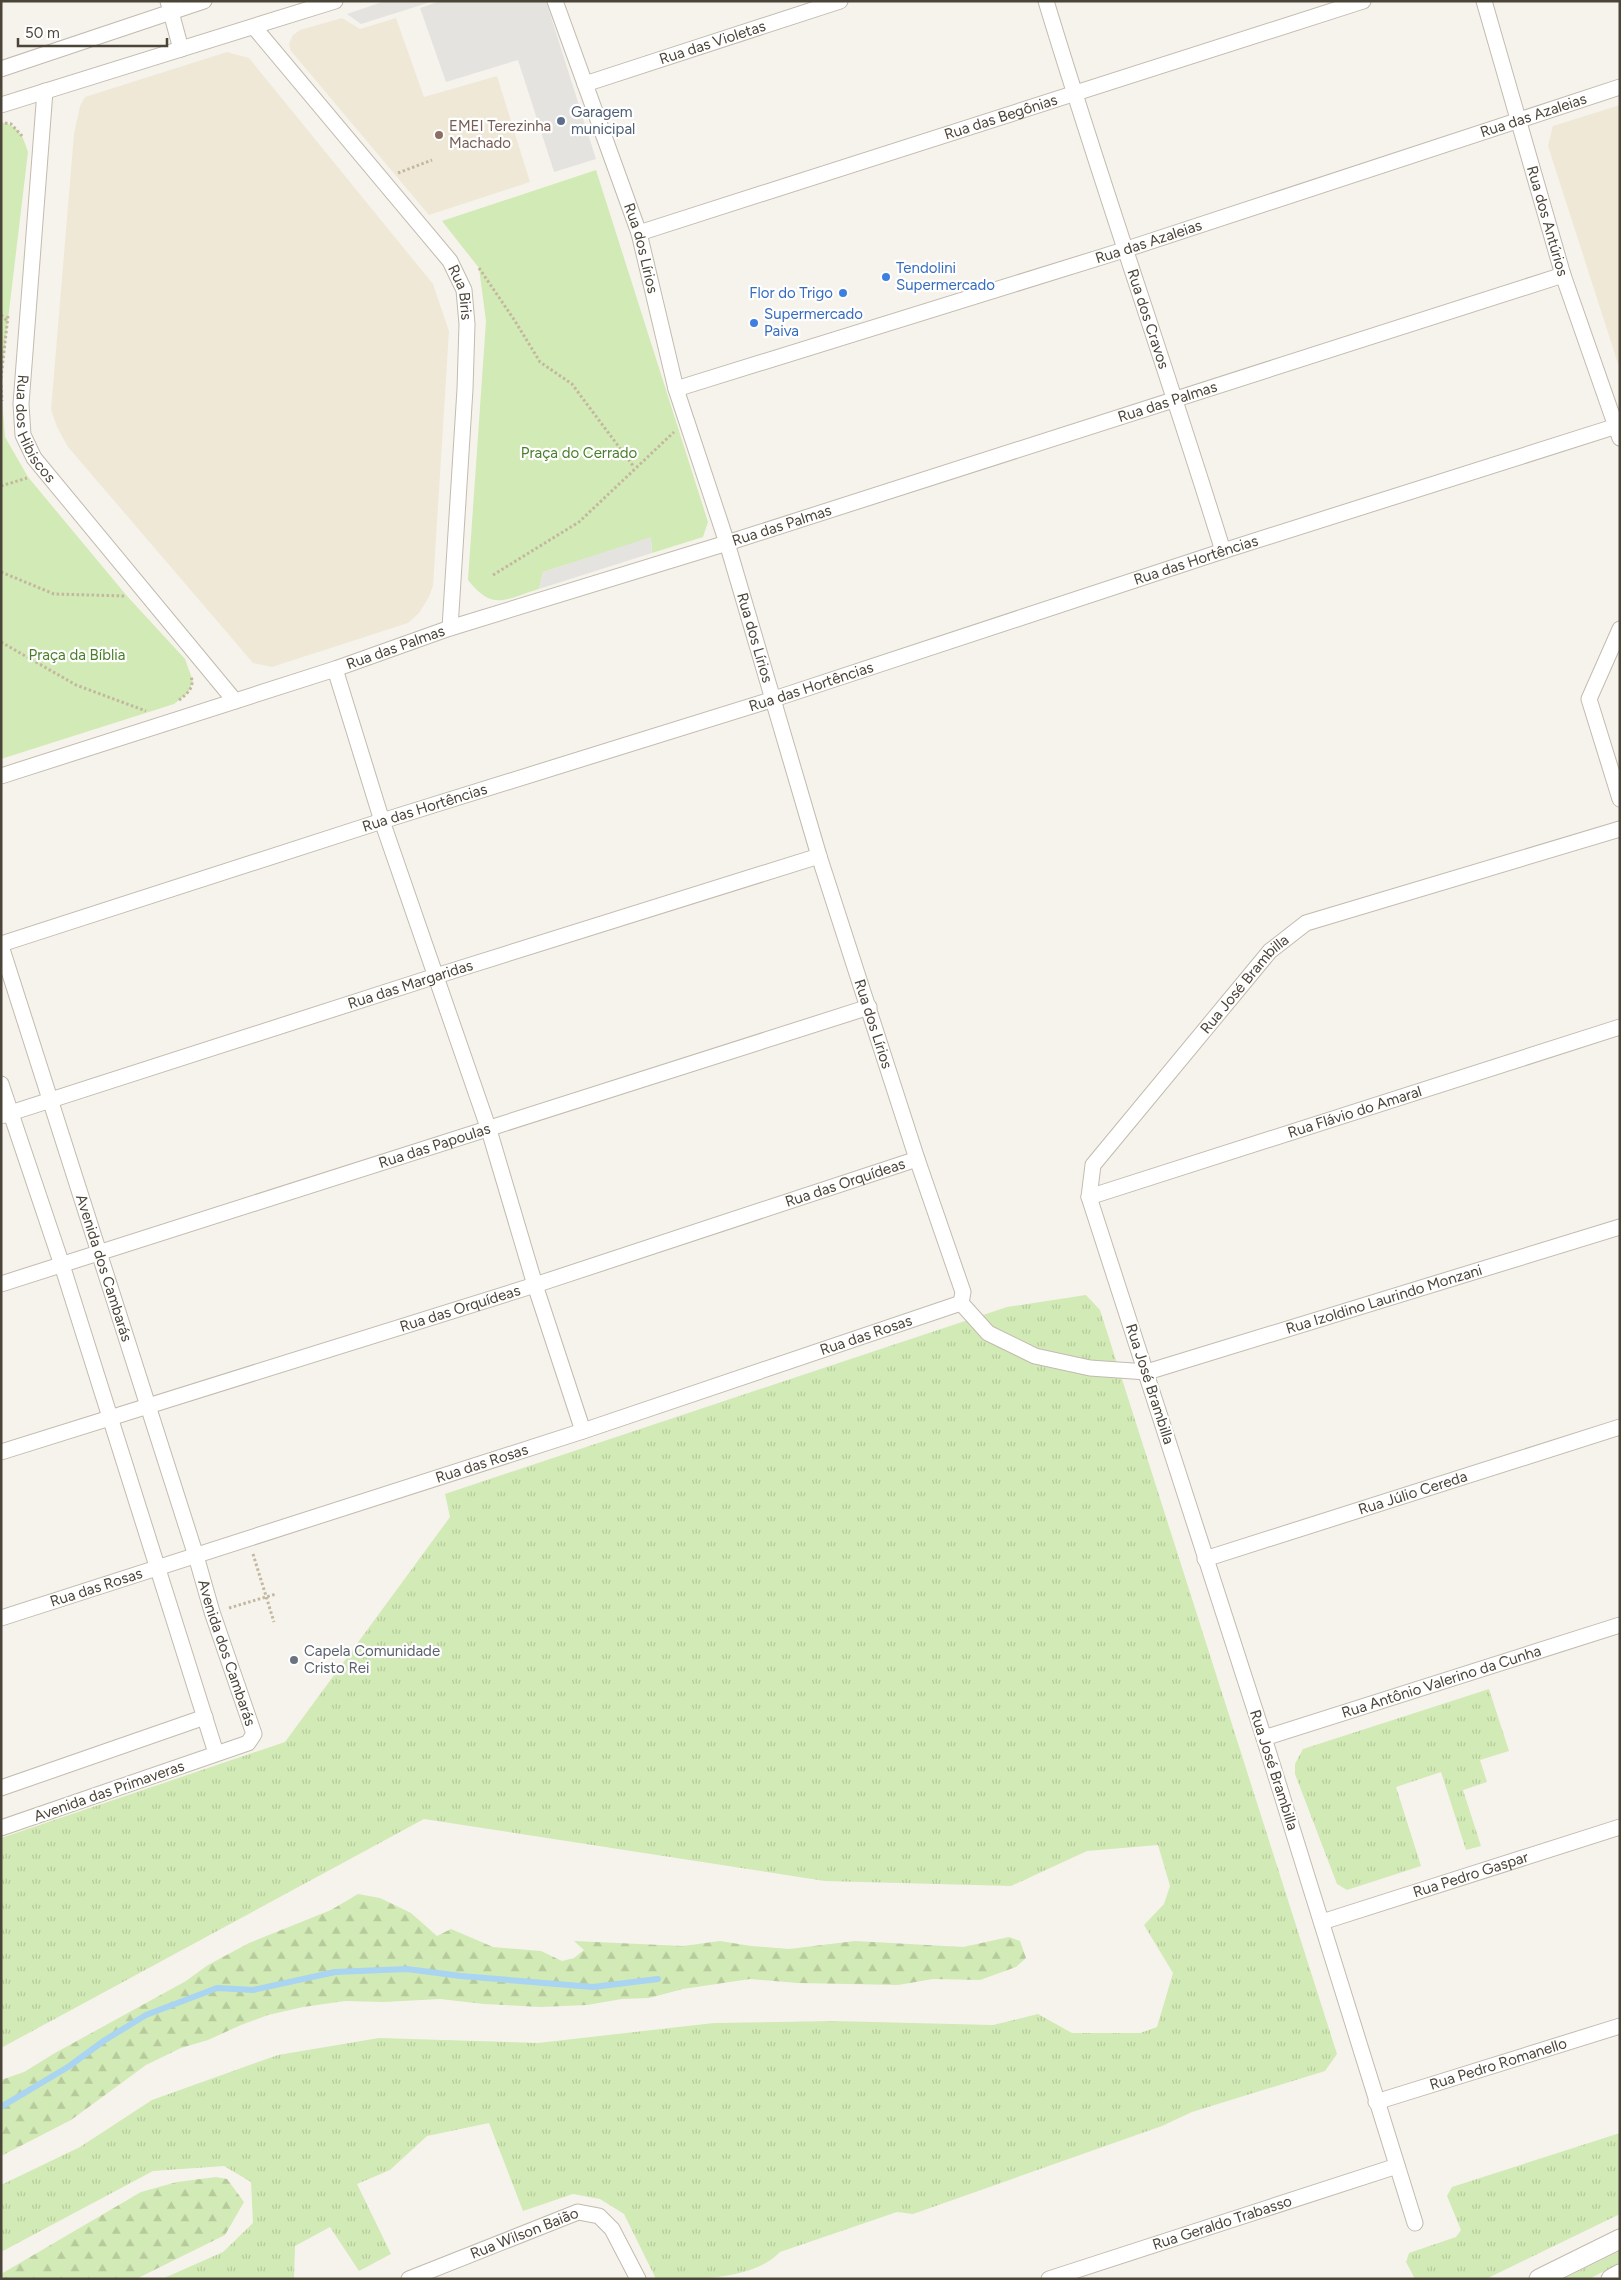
<svg xmlns="http://www.w3.org/2000/svg" width="1621" height="2280" font-family="Figtree,sans-serif">
	<style>
		.education { fill: #efe8d6 }
		.grass { fill: url(#grass-tufts) }
		.forest { fill: url(#forest-firs) }
		.green { fill: #d2eab5 }
		.parking { fill: #e5e3e0 }
		.lines { fill: none; stroke-linecap: round; stroke-linejoin: round }
		.stream { stroke: #a9d4f2; stroke-width: 6 }
		.minor-casing { stroke: #c2bbae; stroke-width: 17 }
		.tertiary-casing { stroke: #c2bbae; stroke-width: 21 }
		.path { stroke: #c4b79f; stroke-width: 3; stroke-dasharray: 2.5 2.5; stroke-linecap: butt }
		.minor { stroke: #fff; stroke-width: 15 }
		.tertiary { stroke: #fff; stroke-width: 19 }
		.service-dot { fill: #5c6f8a; stroke: #fff; stroke-width: 2 }
		.education-dot { fill: #8d6e63; stroke: #fff; stroke-width: 2 }
		.shop-dot { fill: #3f7fe0; stroke: #fff; stroke-width: 2 }
		.worship-dot { fill: #6b7280; stroke: #fff; stroke-width: 2 }
		.labels { text-anchor: middle; stroke-width: 4.5; stroke-linejoin: round; paint-order: stroke }
		.street-label { font-size: 15px; fill: #4b4439; stroke: #fff }
		.service-label { font-size: 15px; fill: #4e5e75; stroke: #fff; text-anchor: start }
		.education-label { font-size: 15px; fill: #785e54; stroke: #fff; text-anchor: start }
		.shop-label { font-size: 15px; fill: #366cbe; stroke: #fff; text-anchor: start }
		.park-label { font-size: 15px; fill: #4a7f2a; stroke: #fff }
		.worship-label { font-size: 15px; fill: #5b616d; stroke: #fff; text-anchor: start }
	</style>
	<defs>
		<pattern id="grass-tufts" width="24" height="20" patternUnits="userSpaceOnUse" patternTransform="scale(1.25)"><rect width="24" height="20" fill="#d2eab5"/><path d="M3 7l-1-3M5 7V3M7 7l1-3M15 17l-1-3M17 17v-4M19 17l1-3" fill="none" stroke="#b6ca9c"/></pattern>
		<pattern id="forest-firs" width="22" height="20" patternUnits="userSpaceOnUse" patternTransform="scale(1.25)"><rect width="22" height="20" fill="#d2eab5"/><path d="M5 1l3.5 6h-7zM16 11l3.5 6h-7z" fill="#b6ca9c"/></pattern>
	</defs>
	<rect width="100%" height="100%" fill="#f6f3ec"/>
	<path class="education" d="M 342,18 L 360,29 L 396,18 L 424,97 L 497,76 L 530,182 L 429,215 L 291,51 L 289,44 L 293,35 L 300,30 Z
		M 227,52 L 249,58 L 433,284 L 449,331 L 433,586 L 429,597 L 419,613 L 408,623 L 272,667 L 253,663 L 68,447 L 57,427 L 51,410 L 74,134 L 80,106 L 85,97 Z
		M 1620,105 L 1620,370 L 1548,146 L 1553,126 Z"/>
	<path class="grass" d="M 1086,1295 L 1100,1310 L 1337,2054 L 1325,2071 L 1192,2112 L 1162,2126 L 913,2214 L 897,2212 L 780,2252 C 753,2280 697,2279 656,2279 L 624,2214 L 600,2199 L 573,2194 L 523,2211 L 489,2123 L 427,2136 L 390,2170 L 357,2184 L 391,2254 L 359,2271 L 330,2227 L 295,2246 L 294,2279 L 162,2279 L 223,2252 L 253,2223 L 251,2182 L 224,2166 L 153,2171 L 1,2252 L 1,2185 L 80,2147 L 152,2100 L 278,2055 L 379,2038 L 538,2043 L 714,2023 L 833,2021 L 993,2025 L 1038,2014 L 1072,2033 L 1140,2033 L 1157,2027 L 1173,1973 L 1144,1925 L 1164,1904 L 1170,1886 L 1158,1845 L 1087,1851 L 1011,1886 L 825,1881 L 424,1819 L 1,2048 L 1,1838 L 285,1742 L 450,1517 L 445,1494 L 1007,1307 Z
		M 1489,1689 L 1509,1751 L 1480,1760 L 1487,1782 L 1463,1790 L 1481,1846 L 1466,1850 L 1441,1772 L 1396,1787 L 1421,1866 L 1347,1890 L 1337,1884 L 1295,1774 L 1295,1764 L 1303,1749 Z
		M 1620,2133 L 1620,2214 L 1486,2279 L 1415,2279 L 1406,2262 L 1409,2253 L 1456,2237 L 1461,2230 L 1447,2196 L 1452,2187 Z
		M 1620,2251 L 1620,2263 L 1589,2279 L 1563,2279 Z"/>
	<path class="forest" d="M 358,1894 L 380,1898 L 411,1913 L 437,1936 L 451,1929 L 493,1947 L 541,1951 L 562,1961 L 574,1958 L 584,1950 L 574,1941 L 683,1946 L 720,1941 L 751,1946 L 789,1949 L 855,1941 L 963,1947 L 1009,1937 L 1020,1941 L 1026,1958 L 1016,1967 L 980,1980 L 933,1979 L 898,1985 L 798,1983 L 750,1979 L 683,1989 L 649,1998 L 622,1999 L 587,2005 L 541,2007 L 484,2004 L 440,1999 L 383,2002 L 345,2001 L 303,2007 L 268,2015 L 241,2025 L 208,2040 L 181,2048 L 146,2065 L 71,2120 L 1,2156 L 1,2080 L 24,2072 L 55,2053 L 186,1981 L 208,1965 L 249,1943 L 331,1910 Z
		M 216,2177 L 227,2179 L 244,2202 L 225,2235 L 136,2279 L 1,2279 L 1,2274 L 141,2192 L 177,2182 Z"/>
	<path class="green" d="M 1,122 C 19,126 23,136 28,152 L 1,378 Z
		M 596,170 L 708,522 L 703,537 L 652,553 L 651,538 L 543,572 L 539,589 C 505,599 493,612 468,580 L 486,321 L 479,268 L 442,221 Z
		M 1,385 L 5,437 L 28,477 L 127,596 L 185,659 L 193,681 L 188,693 L 174,704 L 1,759 Z"/>
	<path class="parking" d="M 385,1 L 434,1 L 361,24 L 347,14 Z
		M 440,1 L 546,1 L 596,159 L 554,172 L 518,60 L 446,82 L 420,8 Z
		M 651,537 L 652,553 L 539,589 L 543,572 Z"/>
	<g class="lines">
		<path class="stream" d="M 1,2107 L 68,2067 L 105,2040 L 146,2015 L 217,1988 L 253,1990 L 335,1972 L 407,1969 L 461,1976 L 593,1987 L 658,1979"/>
		<g class="minor-casing">
			<g id="minor">
				<path d="M 168,1 L 181,49"/>
				<path id="s1" d="M 555,1 L 639,233 L 676,389 L 727,543 L 819,856 L 917,1159 L 963,1292 L 961,1303"/>
				<path id="s2" d="M 1046,1 C 1102,186 1166,367 1223,551"/>
				<path id="s3" d="M 1484,1 L 1563,275 L 1620,438"/>
				<path id="s4" d="M 254,27 L 450,261 L 464,290 L 467,324 L 465,389 L 450,628"/>
				<path d="M 1,69 L 204,1"/>
				<path id="s5" d="M 585,84 L 840,1"/>
				<path id="s6" d="M 45,91 L 21,404 L 23,435 L 34,458 L 235,701"/>
				<path d="M 1,105 L 335,1"/>
				<path id="s7" d="M 639,233 L 1363,1"/>
				<path id="s8" d="M 676,389 L 1124,250 L 1620,87"/>
				<path d="M 1620,629 L 1589,699 L 1620,799"/>
				<path d="M 335,669 L 382,821 L 489,1130 L 535,1285 L 583,1431"/>
				<path id="s9" d="M 1,776 L 335,669 L 450,628 L 727,543 L 1563,275"/>
				<path id="s10" d="M 1,944 L 382,821 L 774,699 L 1223,551 L 1620,425"/>
				<path id="s11" d="M 1,946 L 196,1556 L 212,1612 L 254,1734 L 248,1743 L 1,1828"/>
				<path d="M 1,1084 L 62,1265 L 216,1753"/>
				<path id="s12" d="M 1,1116 L 436,976 L 819,856"/>
				<path id="s13" d="M 1089,1197 L 1620,1027"/>
				<path id="s14" d="M 1,1284 L 869,1007"/>
				<path id="s15" d="M 961,1303 L 988,1333 L 1035,1356 L 1090,1368 L 1147,1372 L 1620,1227"/>
				<path id="s16" d="M 1,1452 L 535,1285 L 917,1159"/>
				<path id="s17" d="M 1205,1559 L 1620,1427"/>
				<path id="s18" d="M 1,1618 L 583,1431 L 961,1303"/>
				<path id="s19" d="M 1264,1738 L 1620,1625"/>
				<path d="M 1,1788 L 205,1717"/>
				<path id="s20" d="M 1322,1922 L 1620,1827"/>
				<path id="s21" d="M 1376,2102 L 1620,2026"/>
				<path id="s22" d="M 1415,2223 L 1264,1738 L 1089,1197 L 1093,1165 L 1270,951 L 1306,923 L 1620,829"/>
				<path id="s23" d="M 409,2279 L 578,2212 L 599,2216 L 612,2229 L 638,2279"/>
				<path id="s24" d="M 1049,2279 L 1397,2166"/>
			</g>
		</g>
		<g class="tertiary-casing">
			<path id="tertiary" d="M 1539,2279 L 1620,2239
				M 1611,2279 L 1620,2274"/>
		</g>
		<path class="path" d="M 5,123 L 11,124 L 23,137
			M 398,173 L 432,160
			M 479,268 L 515,321 L 540,362 L 572,384 L 634,467
			M 1,315 L 7,321
			M 1,378 L 8,316
			M 1,385 L 2,401
			M 1,486 L 27,478
			M 1,572 L 54,594 L 126,596
			M 493,575 L 579,522 L 674,432
			M 1,642 L 76,685 L 146,711
			M 179,700 C 187,694 195,687 191,677
			M 253,1554 L 274,1622
			M 229,1608 L 276,1594"/>
		<use href="#minor" class="minor"/>
		<use href="#tertiary" class="tertiary"/>
	</g>
	<circle class="service-dot" cx="561" cy="121" r="5"/>
	<circle class="education-dot" cx="439" cy="135" r="5"/>
	<g class="shop-dot">
		<circle cx="886" cy="277" r="5"/>
		<circle cx="843" cy="293" r="5"/>
		<circle cx="754" cy="323" r="5"/>
	</g>
	<circle class="worship-dot" cx="294" cy="1660" r="5"/>
	<g class="labels">
		<g class="street-label">
			<text dy="5" stroke="none"><textPath href="#s5" startOffset="134">Rua das Violetas</textPath></text>
			<text dy="5" stroke="none"><textPath href="#s8" startOffset="900">Rua das Azaleias</textPath></text>
			<text dy="5" stroke="none"><textPath href="#s7" startOffset="380">Rua das Begônias</textPath></text>
			<text dy="5" stroke="none"><textPath href="#s3" startOffset="229">Rua dos Antúrios</textPath></text>
			<text dy="5" stroke="none"><textPath href="#s8" startOffset="495">Rua das Azaleias</textPath></text>
			<text dy="5" stroke="none"><textPath href="#s1" startOffset="262">Rua dos Lírios</textPath></text>
			<text dy="5" stroke="none"><textPath href="#s4" startOffset="339">Rua Biris</textPath></text>
			<text dy="5" stroke="none"><textPath href="#s2" startOffset="334">Rua dos Cravos</textPath></text>
			<text dy="5" stroke="none"><textPath href="#s9" startOffset="1225">Rua das Palmas</textPath></text>
			<text dy="5" stroke="none"><textPath href="#s6" startOffset="342">Rua dos Hibiscos</textPath></text>
			<text dy="5" stroke="none"><textPath href="#s9" startOffset="820">Rua das Palmas</textPath></text>
			<text dy="5" stroke="none"><textPath href="#s10" startOffset="1255">Rua das Hortências</textPath></text>
			<text dy="5" stroke="none"><textPath href="#s1" startOffset="668">Rua dos Lírios</textPath></text>
			<text dy="5" stroke="none"><textPath href="#s9" startOffset="415">Rua das Palmas</textPath></text>
			<text dy="5" stroke="none"><textPath href="#s10" startOffset="850">Rua das Hortências</textPath></text>
			<text dy="5" stroke="none"><textPath href="#s10" startOffset="445">Rua das Hortências</textPath></text>
			<text dy="5" stroke="none"><textPath href="#s12" startOffset="430">Rua das Margaridas</textPath></text>
			<text dy="5" stroke="none"><textPath href="#s22" startOffset="1345">Rua José Brambilla</textPath></text>
			<text dy="5" stroke="none"><textPath href="#s1" startOffset="1072">Rua dos Lírios</textPath></text>
			<text dy="5" stroke="none"><textPath href="#s13" startOffset="279">Rua Flávio do Amaral</textPath></text>
			<text dy="5" stroke="none"><textPath href="#s14" startOffset="455">Rua das Papoulas</textPath></text>
			<text dy="5" stroke="none"><textPath href="#s16" startOffset="886">Rua das Orquídeas</textPath></text>
			<text dy="5" stroke="none"><textPath href="#s11" startOffset="338">Avenida dos Cambarás</textPath></text>
			<text dy="5" stroke="none"><textPath href="#s15" startOffset="454">Rua Izoldino Laurindo Monzani</textPath></text>
			<text dy="5" stroke="none"><textPath href="#s16" startOffset="481">Rua das Orquídeas</textPath></text>
			<text dy="5" stroke="none"><textPath href="#s18" startOffset="910">Rua das Rosas</textPath></text>
			<text transform="translate(1150 1384) rotate(72)" y="5">Rua José Brambilla</text>
			<text dy="5" stroke="none"><textPath href="#s18" startOffset="505">Rua das Rosas</textPath></text>
			<text dy="5" stroke="none"><textPath href="#s17" startOffset="218">Rua Júlio Cereda</textPath></text>
			<text dy="5" stroke="none"><textPath href="#s18" startOffset="100">Rua das Rosas</textPath></text>
			<text dy="5" stroke="none"><textPath href="#s11" startOffset="742">Avenida dos Cambarás</textPath></text>
			<text dy="5" stroke="none"><textPath href="#s19" startOffset="186">Rua Antônio Valerino da Cunha</textPath></text>
			<text transform="translate(1274 1770) rotate(72)" y="5">Rua José Brambilla</text>
			<text transform="translate(109 1791) rotate(-19)" y="5">Avenida das Primaveras</text>
			<text dy="5" stroke="none"><textPath href="#s20" startOffset="156">Rua Pedro Gaspar</textPath></text>
			<text dy="5" stroke="none"><textPath href="#s21" startOffset="128">Rua Pedro Romanello</textPath></text>
			<text dy="5" stroke="none"><textPath href="#s24" startOffset="182">Rua Geraldo Trabasso</textPath></text>
			<text dy="5" stroke="none"><textPath href="#s23" startOffset="124">Rua Wilson Baião</textPath></text>
		</g>
		<g class="service-label">
			<text x="571" y="117">Garagem<tspan x="571" dy="17">municipal</tspan></text>
		</g>
		<g class="education-label">
			<text x="449" y="131">EMEI Terezinha<tspan x="449" dy="17">Machado</tspan></text>
		</g>
		<g class="shop-label">
			<text x="896" y="273">Tendolini<tspan x="896" dy="17">Supermercado</tspan></text>
			<text x="833" y="298" text-anchor="end">Flor do Trigo</text>
			<text x="764" y="319">Supermercado<tspan x="764" dy="17">Paiva</tspan></text>
		</g>
		<g class="park-label">
			<text x="579" y="458">Praça do Cerrado</text>
			<text x="77" y="660">Praça da Bíblia</text>
		</g>
		<g class="worship-label">
			<text x="304" y="1656">Capela Comunidade<tspan x="304" dy="17">Cristo Rei</tspan></text>
		</g>
	</g>
	<rect width="1621" height="2280" fill="none" stroke="#4b4439" stroke-width="5"/>
	<path d="M18 38v8h149v-8" fill="none" stroke="#4b4439" stroke-width="2.5"/>
	<text x="25" y="38" font-size="15" fill="#4b4439" stroke="#ffffff" stroke-width="4" paint-order="stroke">50 m</text>
</svg>
